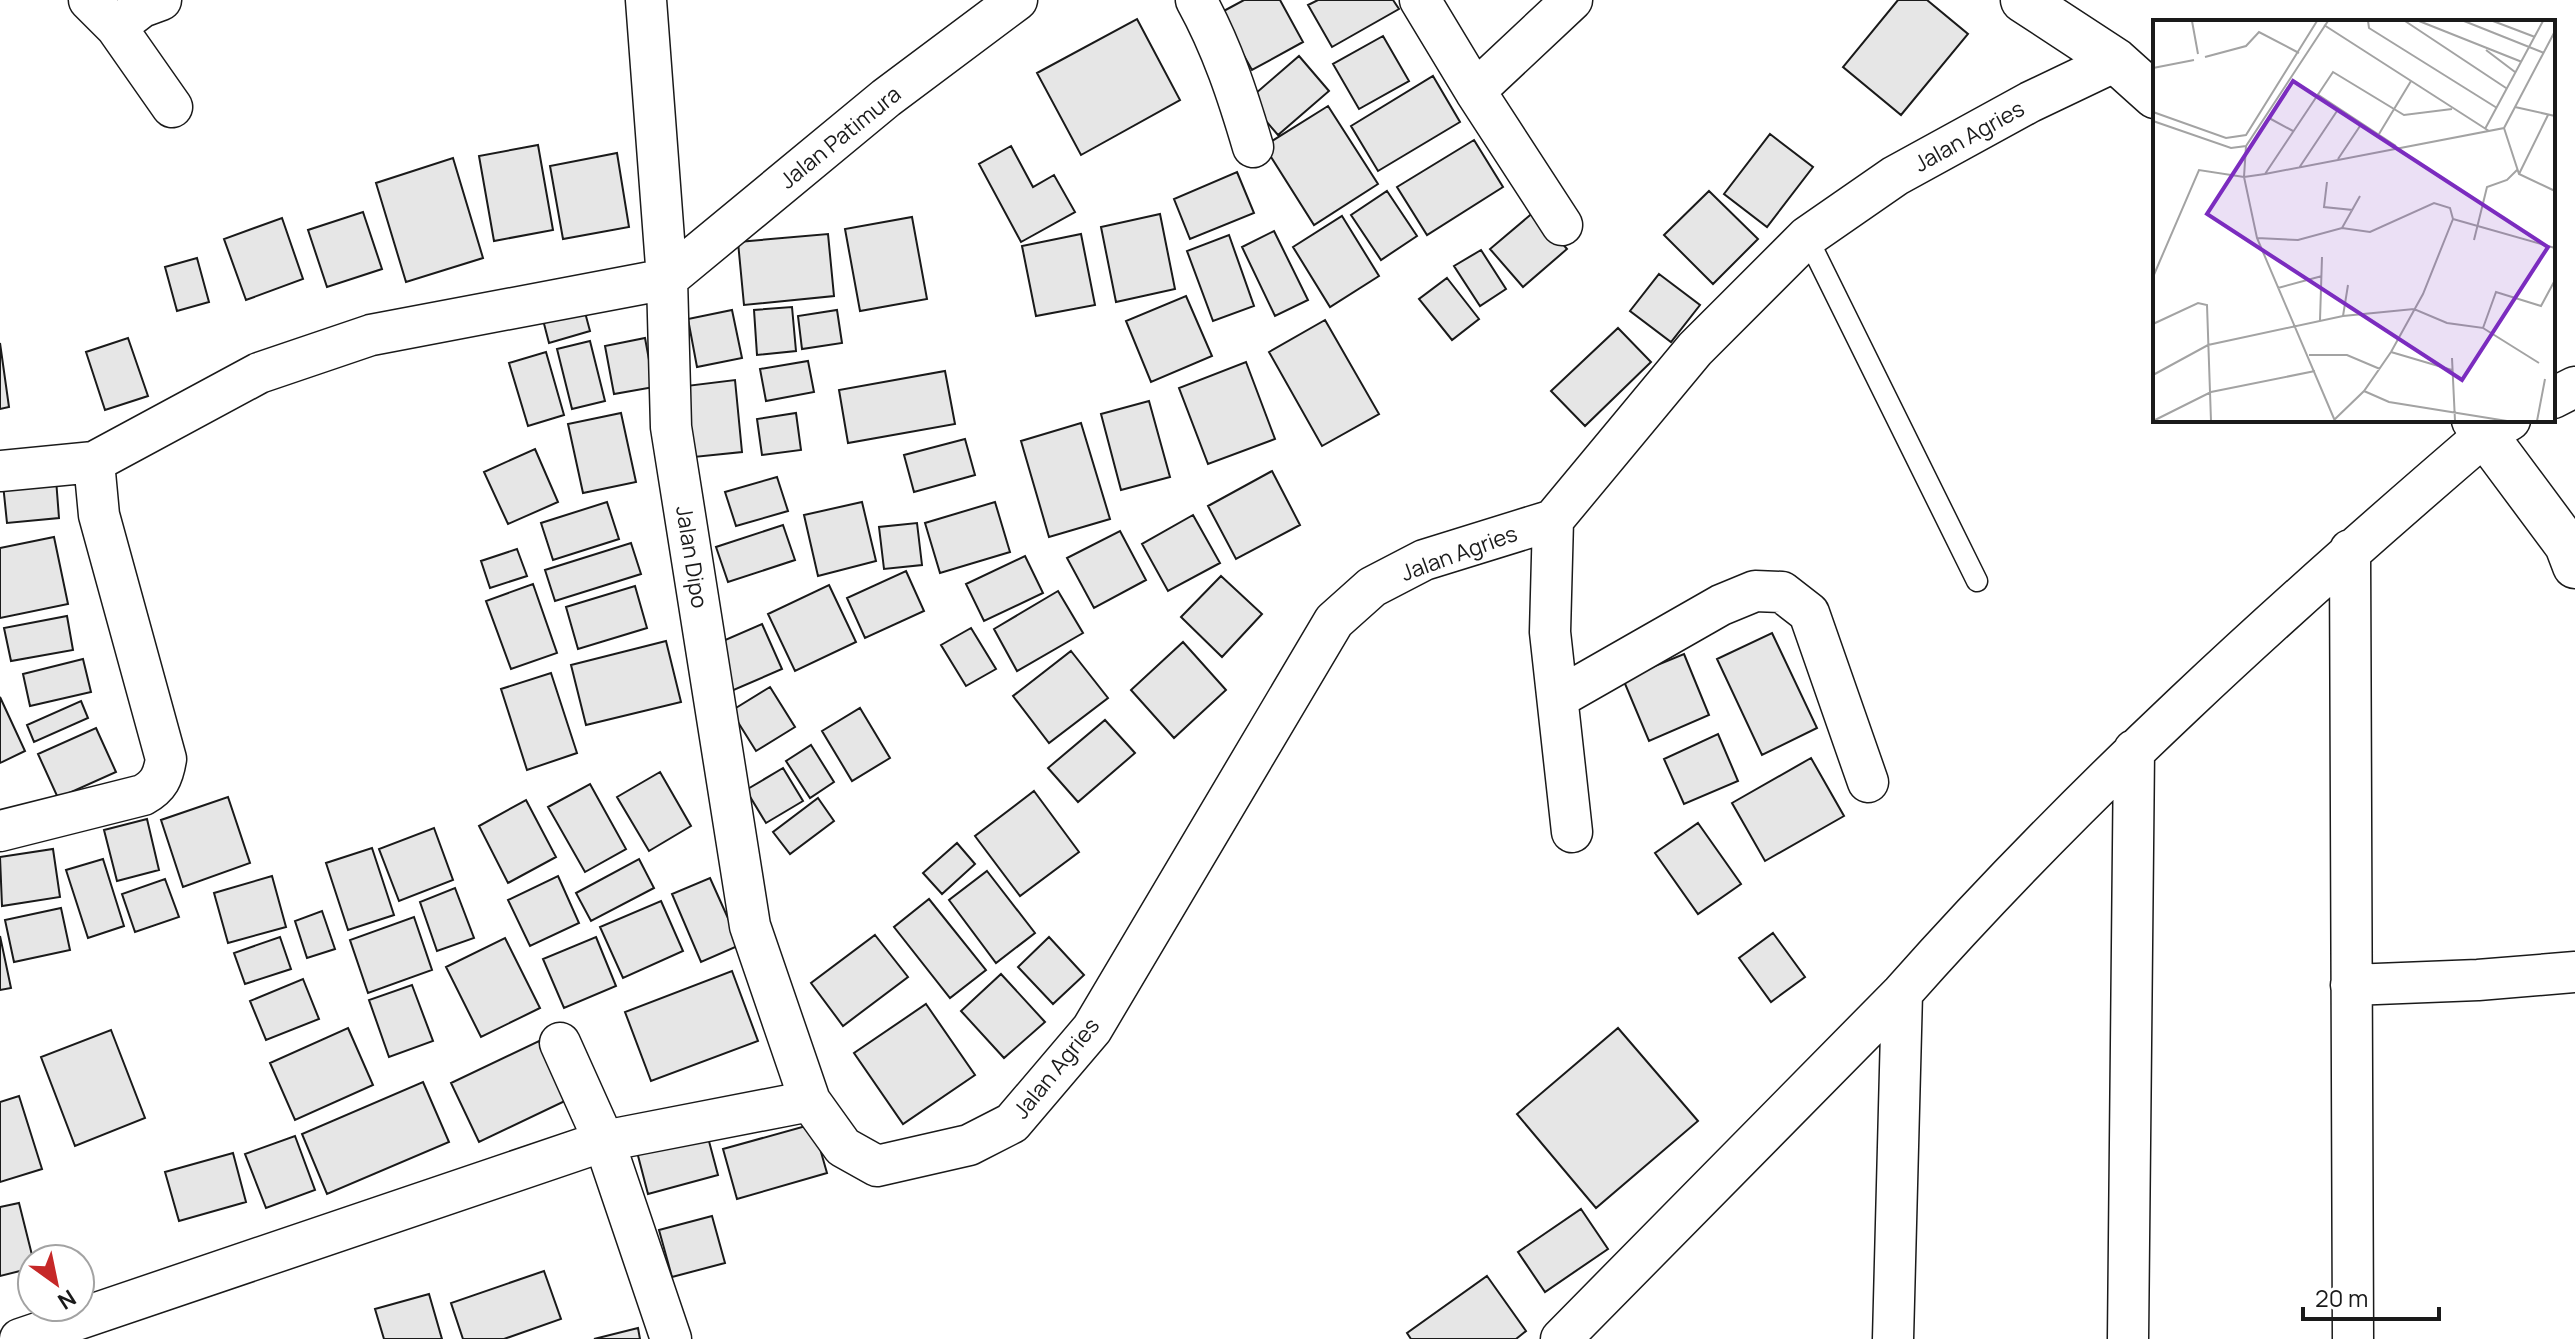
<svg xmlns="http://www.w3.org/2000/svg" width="2575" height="1339" font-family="Manrope,sans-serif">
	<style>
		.building { fill: #e6e6e6; stroke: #1a1a1a; stroke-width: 2 }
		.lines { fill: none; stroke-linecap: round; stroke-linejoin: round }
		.service-casing { stroke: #1a1a1a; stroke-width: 23 }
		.minor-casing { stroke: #1a1a1a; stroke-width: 43 }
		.tertiary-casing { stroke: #1a1a1a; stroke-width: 47 }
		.service { stroke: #fff; stroke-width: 20 }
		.minor { stroke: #fff; stroke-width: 40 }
		.tertiary { stroke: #fff; stroke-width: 44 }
		.labels { text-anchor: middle; stroke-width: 6; stroke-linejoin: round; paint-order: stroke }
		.street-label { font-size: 22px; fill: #1a1a1a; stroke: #fff }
		.inset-road { fill: none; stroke: #a3a3a3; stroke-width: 2 }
		.view { fill: #7b2cbf; fill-opacity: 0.15; stroke: #7b2cbf; stroke-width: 4 }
		.inset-edge { fill: none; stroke: #1a1a1a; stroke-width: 4 }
	</style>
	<rect width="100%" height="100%" fill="#fff"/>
	<path class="building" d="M 1244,0 L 1280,0 L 1303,42 L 1252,70 L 1220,13 Z
		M 1318,0 L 1393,0 L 1399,9 L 1332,47 L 1308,5 Z
		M 1898,0 L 1927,0 L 1968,34 L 1901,115 L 1843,67 Z
		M 1137,19 L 1180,100 L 1081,155 L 1037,73 Z
		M 1383,36 L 1409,81 L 1359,109 L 1333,64 Z
		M 1299,56 L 1329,91 L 1278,135 L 1248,100 Z
		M 1433,76 L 1460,122 L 1378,171 L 1351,126 Z
		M 1328,106 L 1378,184 L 1314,225 L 1264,146 Z
		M 1770,134 L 1813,167 L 1767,227 L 1724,194 Z
		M 1474,140 L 1503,187 L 1427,235 L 1397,187 Z
		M 538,145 L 553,230 L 494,241 L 479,156 Z
		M 1011,146 L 1033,187 L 1054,175 L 1075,212 L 1021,242 L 979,164 Z
		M 617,153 L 629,227 L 563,239 L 550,166 Z
		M 453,158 L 483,258 L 406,282 L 376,183 Z
		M 1237,172 L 1254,213 L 1190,239 L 1174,199 Z
		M 1387,191 L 1417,236 L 1381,260 L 1351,215 Z
		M 1709,191 L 1758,239 L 1713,284 L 1664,235 Z
		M 1535,211 L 1567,249 L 1523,287 L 1490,249 Z
		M 363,212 L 382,269 L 327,287 L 308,230 Z
		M 1160,214 L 1175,289 L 1116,302 L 1101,227 Z
		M 1342,216 L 1379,276 L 1330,307 L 1293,247 Z
		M 912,217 L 927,299 L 860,311 L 845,229 Z
		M 282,218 L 303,279 L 246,300 L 224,239 Z
		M 1274,231 L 1308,300 L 1275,316 L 1242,247 Z
		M 828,234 L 834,296 L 744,305 L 738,242 Z
		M 1081,234 L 1095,305 L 1036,316 L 1022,246 Z
		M 1229,235 L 1254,306 L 1213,321 L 1187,251 Z
		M 1481,250 L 1506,289 L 1480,306 L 1454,266 Z
		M 197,258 L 209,302 L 177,311 L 165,267 Z
		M 1659,274 L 1700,305 L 1671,342 L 1630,311 Z
		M 1447,278 L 1479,319 L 1452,340 L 1419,299 Z
		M 1186,296 L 1212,356 L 1151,382 L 1126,321 Z
		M 583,305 L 590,331 L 549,343 L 542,316 Z
		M 792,307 L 796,351 L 757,355 L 754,310 Z
		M 732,310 L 742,358 L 697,367 L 688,319 Z
		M 837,310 L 842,343 L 802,349 L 798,316 Z
		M 1325,320 L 1379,414 L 1322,446 L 1269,352 Z
		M 1618,328 L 1651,362 L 1585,426 L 1551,391 Z
		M 128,338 L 148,396 L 105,410 L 86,352 Z
		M 645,338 L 654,387 L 614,394 L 605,346 Z
		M 590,341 L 605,401 L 572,409 L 557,349 Z
		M 0,343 L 9,407 L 0,409 Z
		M 546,352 L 564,415 L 528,426 L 509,363 Z
		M 808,361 L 814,392 L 766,401 L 760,369 Z
		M 1246,362 L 1275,439 L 1208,464 L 1179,388 Z
		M 945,371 L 955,424 L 848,443 L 839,390 Z
		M 735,380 L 742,452 L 694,457 L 686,386 Z
		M 1149,401 L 1170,477 L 1121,490 L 1101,414 Z
		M 621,413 L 636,482 L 583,493 L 568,424 Z
		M 796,413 L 801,450 L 762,455 L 757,419 Z
		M 1081,423 L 1110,519 L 1049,537 L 1021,441 Z
		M 965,439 L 975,475 L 914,492 L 904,455 Z
		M 535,449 L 558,502 L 508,524 L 484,472 Z
		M 1272,471 L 1300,525 L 1236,559 L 1208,506 Z
		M 777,477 L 788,511 L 736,526 L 725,492 Z
		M 56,479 L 59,518 L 7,523 L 3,484 Z
		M 607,502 L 619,539 L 553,560 L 541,523 Z
		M 862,502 L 876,561 L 818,576 L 804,515 Z
		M 995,502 L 1010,552 L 940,573 L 925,523 Z
		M 1193,515 L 1220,563 L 1168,591 L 1142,544 Z
		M 917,523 L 922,565 L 884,569 L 879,527 Z
		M 783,525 L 795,560 L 728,582 L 716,547 Z
		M 1120,531 L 1146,580 L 1094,608 L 1067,558 Z
		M 54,537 L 68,604 L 0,618 L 0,548 Z
		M 631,543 L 641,574 L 555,601 L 545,570 Z
		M 517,549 L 527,576 L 490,588 L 481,561 Z
		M 1025,556 L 1043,593 L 984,621 L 966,584 Z
		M 906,571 L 924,611 L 865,638 L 847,598 Z
		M 1221,576 L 1262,614 L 1222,657 L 1181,617 Z
		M 533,584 L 557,653 L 511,669 L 486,601 Z
		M 829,585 L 856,642 L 795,671 L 768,614 Z
		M 635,586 L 647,628 L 578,649 L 566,607 Z
		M 1058,591 L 1083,633 L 1017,671 L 994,629 Z
		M 67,616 L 73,650 L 11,661 L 4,628 Z
		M 762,624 L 782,669 L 729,692 L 709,647 Z
		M 971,628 L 996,669 L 966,686 L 941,645 Z
		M 1772,633 L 1817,728 L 1762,755 L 1717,659 Z
		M 666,641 L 681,702 L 586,725 L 571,665 Z
		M 1183,642 L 1226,690 L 1174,738 L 1131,690 Z
		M 1071,651 L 1108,698 L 1049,743 L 1013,696 Z
		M 1684,654 L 1709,715 L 1649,741 L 1623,679 Z
		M 83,659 L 91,692 L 30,706 L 23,674 Z
		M 551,673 L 577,753 L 527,770 L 501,689 Z
		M 770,687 L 795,727 L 756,751 L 731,711 Z
		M 0,697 L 25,751 L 0,763 Z
		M 81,701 L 88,718 L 34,742 L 27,725 Z
		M 860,708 L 890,758 L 852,781 L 822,731 Z
		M 1105,720 L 1135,753 L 1078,802 L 1048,768 Z
		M 96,728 L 116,772 L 58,798 L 38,754 Z
		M 1718,734 L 1738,781 L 1684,804 L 1664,759 Z
		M 811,745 L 834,782 L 810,798 L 786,761 Z
		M 1811,758 L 1844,816 L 1765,861 L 1732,803 Z
		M 783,768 L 803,801 L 766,823 L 746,790 Z
		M 660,772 L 691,826 L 649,851 L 617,797 Z
		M 590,784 L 626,849 L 585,872 L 548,807 Z
		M 1034,791 L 1079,852 L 1020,896 L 975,836 Z
		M 228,797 L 250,863 L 183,887 L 161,820 Z
		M 818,798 L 834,821 L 790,854 L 773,832 Z
		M 526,800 L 556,857 L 508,883 L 479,826 Z
		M 147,819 L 159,870 L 117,881 L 104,830 Z
		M 1698,823 L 1741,884 L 1698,914 L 1655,853 Z
		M 434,828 L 453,880 L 399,901 L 379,849 Z
		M 957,843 L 975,864 L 942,894 L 923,873 Z
		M 372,848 L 394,915 L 348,930 L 326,863 Z
		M 53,849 L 60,897 L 2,906 L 0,857 Z
		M 103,859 L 124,926 L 88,938 L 66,870 Z
		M 639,859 L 654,888 L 591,921 L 576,893 Z
		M 987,871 L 1035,933 L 996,963 L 949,900 Z
		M 272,876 L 286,927 L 228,943 L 214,893 Z
		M 558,876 L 579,923 L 530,946 L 508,900 Z
		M 710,878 L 740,945 L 701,962 L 672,894 Z
		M 165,879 L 179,917 L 135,932 L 122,894 Z
		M 455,888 L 474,938 L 437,951 L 420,902 Z
		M 929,899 L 986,970 L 950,998 L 894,927 Z
		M 661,901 L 683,951 L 623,978 L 600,927 Z
		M 61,908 L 70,950 L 14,962 L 5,920 Z
		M 322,911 L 335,949 L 307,958 L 295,921 Z
		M 414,917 L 432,970 L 368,993 L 350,940 Z
		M 1773,933 L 1805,977 L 1771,1002 L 1739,958 Z
		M 875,935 L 908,977 L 843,1026 L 811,983 Z
		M 0,936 L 11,988 L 0,990 Z
		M 280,937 L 291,969 L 245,984 L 234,953 Z
		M 596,937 L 616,986 L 564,1008 L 543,959 Z
		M 1049,937 L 1084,975 L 1053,1004 L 1018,967 Z
		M 505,938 L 540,1008 L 481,1037 L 446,967 Z
		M 732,971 L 758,1041 L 651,1081 L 625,1012 Z
		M 1001,974 L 1045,1022 L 1004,1058 L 961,1011 Z
		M 303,979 L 319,1019 L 266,1040 L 250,1001 Z
		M 412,985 L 433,1041 L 389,1057 L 369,1000 Z
		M 926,1004 L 975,1075 L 903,1124 L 854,1053 Z
		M 348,1028 L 373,1085 L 295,1120 L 270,1063 Z
		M 1618,1028 L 1698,1121 L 1596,1208 L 1517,1114 Z
		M 111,1030 L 145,1118 L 75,1146 L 41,1057 Z
		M 539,1041 L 567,1100 L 479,1142 L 451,1083 Z
		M 423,1082 L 449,1142 L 327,1194 L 302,1134 Z
		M 19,1096 L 42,1169 L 0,1182 L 0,1102 Z
		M 813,1124 L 827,1173 L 737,1199 L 723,1149 Z
		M 706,1130 L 718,1175 L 648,1194 L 636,1148 Z
		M 295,1136 L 315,1190 L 266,1208 L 245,1154 Z
		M 233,1153 L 246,1202 L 179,1221 L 165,1172 Z
		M 19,1203 L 33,1259 L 32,1268 L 0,1276 L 0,1207 Z
		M 1581,1209 L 1608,1249 L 1545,1292 L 1518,1252 Z
		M 712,1216 L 725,1263 L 672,1277 L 659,1230 Z
		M 544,1271 L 561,1319 L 504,1339 L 463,1339 L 451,1303 Z
		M 1487,1276 L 1526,1331 L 1516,1339 L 1411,1339 L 1407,1333 Z
		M 429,1294 L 442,1339 L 384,1339 L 375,1309 Z
		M 638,1328 L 640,1339 L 594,1339 Z"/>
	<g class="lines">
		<g class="service-casing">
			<path id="service" d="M 1807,237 L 1977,581"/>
		</g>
		<g class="minor-casing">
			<path id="minor" d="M 89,0 L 116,27 L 172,107
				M 646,0 L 667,279 L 671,427 L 750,926 L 810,1101 L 843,1147 L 877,1166 L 969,1145 L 1012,1123 L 1092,1029 L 1334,621 L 1372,587 L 1424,560 L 1553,520 L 1695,349 L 1807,237 L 1895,176 L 2030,102 L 2116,61
				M 1196,0 C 1222,47 1238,96 1253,147
				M 1420,0 L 1475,91 L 1562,225
				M 116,27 L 142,7 L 161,0
				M 1475,91 L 1572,0
				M 2553,398 L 2575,387
				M 0,471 L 94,462
				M 1553,520 L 1550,632 L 1572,832
				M 2350,550 L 2353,1339
				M 1558,698 L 1721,605 L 1755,591 L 1782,592 L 1809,613 L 1868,782
				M 0,831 L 143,795 C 159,786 163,777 166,759 L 99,515 L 94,462 L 259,373 L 371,335 L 667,279 L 886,98 L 1017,0
				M 2351,985 L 2478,980 L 2575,972
				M 560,1043 L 604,1141 L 671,1339
				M 20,1339 L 604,1141 L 810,1101
				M 1561,1339 L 1902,993 C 2081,791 2281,610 2486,434 L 2510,420
				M 1893,1339 L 1902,993
				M 2128,1339 L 2134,750"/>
		</g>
		<g class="tertiary-casing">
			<path id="tertiary" d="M 2023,0 L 2116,61 L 2155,96
				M 2474,420 L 2567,545 L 2575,566"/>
		</g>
		<use href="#service" class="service"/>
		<use href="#minor" class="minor"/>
		<use href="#tertiary" class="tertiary"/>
	</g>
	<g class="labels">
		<g class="street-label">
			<text transform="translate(1969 136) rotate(-29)" y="8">Jalan Agries</text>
			<text transform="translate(840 137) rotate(-39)" y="8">Jalan Patimura</text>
			<text transform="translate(1459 553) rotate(-20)" y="8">Jalan Agries</text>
			<text transform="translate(692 557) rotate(81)" y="8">Jalan Dipo</text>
			<text transform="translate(1056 1068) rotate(-51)" y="8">Jalan Agries</text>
		</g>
	</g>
	<g transform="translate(2153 20)">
		<rect width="402" height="402" fill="#fff"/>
		<path class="inset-road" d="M 39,1 L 45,34M 215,1 L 216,8 L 344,88M 252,1 L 353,68M 266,1 L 369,42M 311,1 L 391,33M 340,1 L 382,17M 171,5 L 336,111M 333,30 L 362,52M 52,37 L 93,26 L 106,12 L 146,33M 0,48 L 41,40M 164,74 L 243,126M 362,87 L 402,96M 0,92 L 73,118 L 93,115 L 164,1M 116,98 L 140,111M 0,101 L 78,128 L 93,126 L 175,1M 351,108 L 366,154 L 402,171M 332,109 L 390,1M 226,114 L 258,61M 93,126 L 91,157 L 104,218 L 182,401M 185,139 L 209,103M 146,148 L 186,88M 112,154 L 180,52 L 251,95 L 299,89M 366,154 L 395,95M 174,162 L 171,187 L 200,190M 300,199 L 402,228M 189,208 L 207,176M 104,218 L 145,220 L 189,208 L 217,212 L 281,183 L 297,188 L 300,199M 321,220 L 334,167 L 354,160 L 364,150M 0,257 L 46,150 L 91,157 L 112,154 L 351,108 L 402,11M 125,268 L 169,256M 190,296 L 195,265M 167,300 L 169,237M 0,304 L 45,283 L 54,285 L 58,401M 330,308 L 386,343M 238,332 L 299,350M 156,335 L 194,335 L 227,349M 299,338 L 302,401M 0,355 L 55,325 L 190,296 L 261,289 L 294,303 L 330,308 L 343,272 L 388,286 L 402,260M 211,371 L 236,382 L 354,401M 181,400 L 211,371 L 238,332 L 270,274 L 300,199M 0,401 L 58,372 L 162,351M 384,401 L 392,359"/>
		<path class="view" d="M 140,61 L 395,227 L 309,360 L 54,194 Z"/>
		<rect width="402" height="402" class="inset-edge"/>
	</g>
	<g transform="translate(56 1283) rotate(147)"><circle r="38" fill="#ffffff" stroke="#a3a3a3" stroke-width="2"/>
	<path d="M0-6L14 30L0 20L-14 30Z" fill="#c62828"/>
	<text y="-12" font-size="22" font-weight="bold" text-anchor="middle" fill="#1a1a1a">N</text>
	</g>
	<path d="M2303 1307v12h136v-12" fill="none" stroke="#1a1a1a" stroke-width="4"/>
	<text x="2315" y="1307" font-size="24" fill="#1a1a1a" stroke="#ffffff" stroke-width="6" paint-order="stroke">20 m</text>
</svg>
